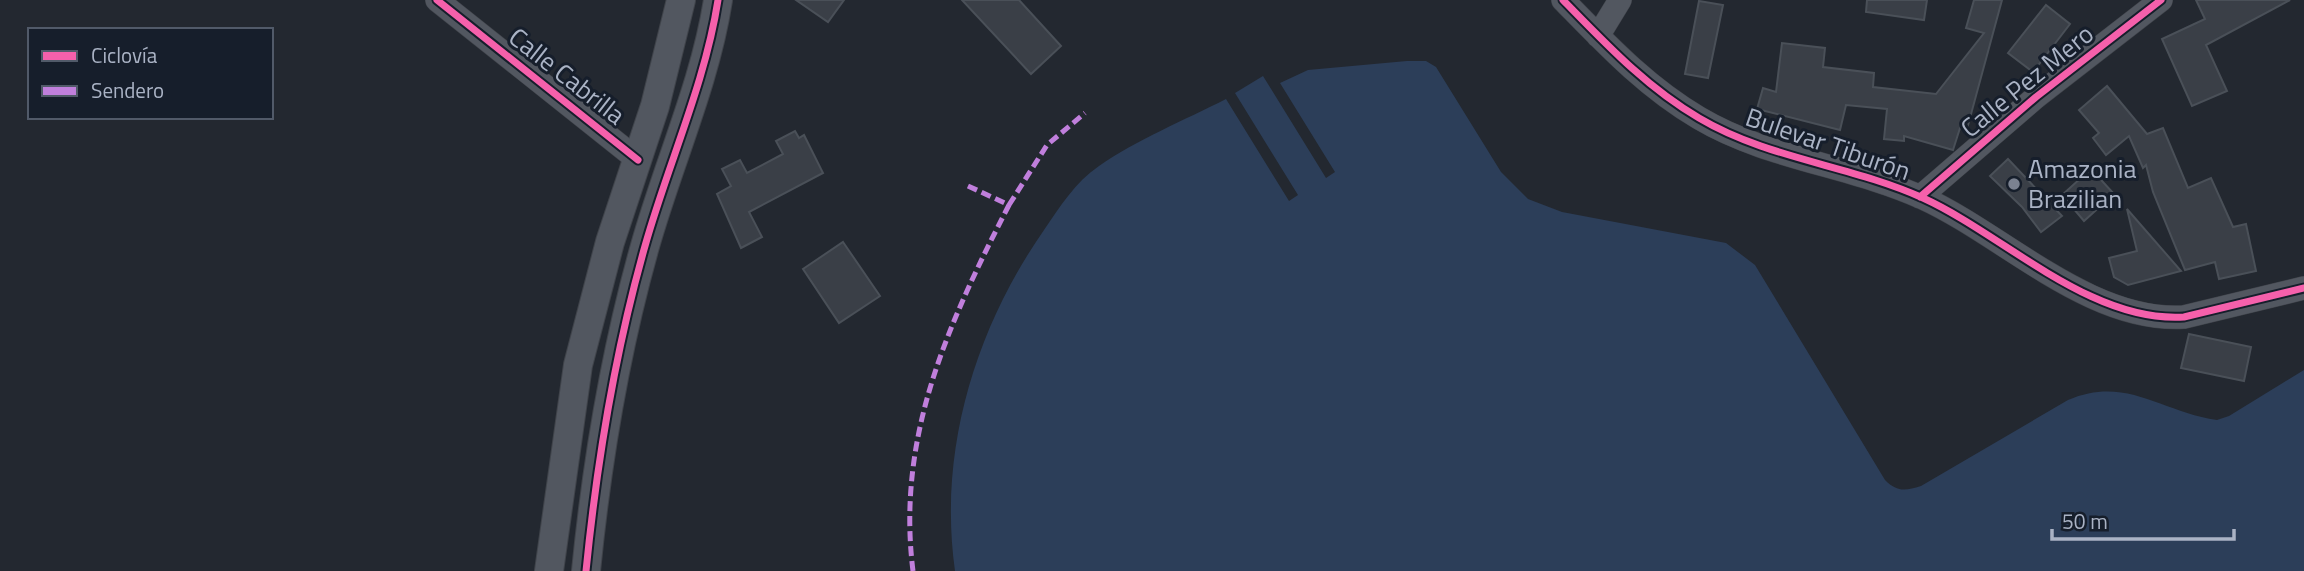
<svg xmlns="http://www.w3.org/2000/svg" width="2304" height="571" font-family="'Titillium Web',sans-serif">
	<style>
		.water { fill: #2c3e59 }
		.building { fill: #3a3f47; stroke: #4a5058; stroke-width: 2 }
		.lines { fill: none; stroke-linecap: round; stroke-linejoin: round }
		.minor-casing { stroke: #40444b; stroke-width: 24 }
		.tertiary-casing { stroke: #40444b; stroke-width: 30 }
		.minor { stroke: #525760; stroke-width: 23 }
		.tertiary { stroke: #525760; stroke-width: 28 }
		.quiet { stroke: #c07fdc; stroke-width: 5; stroke-dasharray: 10 5; stroke-linecap: butt }
		.cycleway-casing { stroke: #161e2b; stroke-width: 11 }
		.cycleway { stroke: #f560ab; stroke-width: 7 }
		.poi-dot { fill: #7b8291; stroke: #161e2b; stroke-width: 2.5 }
		.labels { text-anchor: middle; stroke-width: 6; stroke-linejoin: round; paint-order: stroke }
		.street-label { font-size: 26px; fill: #aab3c5; stroke: #161e2b }
		.poi-label { font-size: 26px; fill: #aab3c5; stroke: #161e2b; text-anchor: start }
	</style>
	<rect width="100%" height="100%" fill="#232830"/>
	<path class="water" d="M 1407,61 L 1426,61 L 1436,67 L 1501,172 L 1528,199 L 1562,212 L 1726,243 L 1755,265 L 1885,480 C 1897,492 1905,491 1921,486 L 2068,400 C 2126,375 2161,412 2217,420 L 2229,416 L 2304,370 L 2304,571 L 955,571 C 938,451 975,329 1044,230 C 1060,207 1075,182 1099,166 C 1136,140 1185,120 1226,99 L 1289,201 L 1298,195 L 1235,93 L 1263,76 L 1326,178 L 1335,172 L 1280,83 L 1308,70 Z"/>
	<path class="building" d="M 796,0 L 844,0 L 828,22 Z
		M 962,0 L 1019,0 L 1061,46 L 1031,74 Z
		M 1867,0 L 1927,0 L 1924,20 L 1866,12 Z
		M 1974,0 L 2002,0 L 1967,129 L 1960,128 L 1953,150 L 1904,136 L 1904,141 L 1884,139 L 1887,109 L 1846,105 L 1840,130 L 1757,109 L 1763,88 L 1776,92 L 1782,43 L 1825,48 L 1823,67 L 1874,73 L 1873,87 L 1936,94 L 1984,33 L 1966,28 Z
		M 2196,0 L 2290,0 L 2206,45 L 2227,91 L 2192,106 L 2162,39 L 2205,19 Z
		M 1699,1 L 1723,5 L 1708,78 L 1685,74 Z
		M 2046,5 L 2070,24 L 2033,72 L 2008,53 Z
		M 2107,86 L 2147,134 L 2163,128 L 2188,188 L 2211,178 L 2233,227 L 2246,224 L 2256,271 L 2219,279 L 2215,262 L 2185,270 L 2153,192 L 2146,165 L 2143,168 L 2129,136 L 2106,155 L 2093,138 L 2099,133 L 2079,110 Z
		M 795,131 L 799,138 L 804,135 L 823,173 L 749,212 L 762,237 L 741,248 L 717,194 L 731,186 L 722,169 L 740,160 L 747,173 L 783,154 L 776,141 Z
		M 2008,159 L 2062,216 L 2041,232 L 2022,207 L 1990,176 Z
		M 2091,169 L 2114,194 L 2084,221 L 2062,195 Z
		M 2127,209 L 2181,271 L 2128,285 L 2114,277 L 2109,258 L 2137,251 Z
		M 843,242 L 880,296 L 839,323 L 803,269 Z
		M 2189,334 L 2251,347 L 2244,381 L 2181,368 Z"/>
	<g class="lines">
		<g class="minor-casing">
			<path id="minor" d="M 437,0 L 638,160
				M 1563,0 C 1606,44 1646,87 1699,118 C 1768,159 1850,165 1923,198 C 2004,235 2090,323 2184,317 L 2304,288
				M 1598,36 L 1620,0
				M 1920,197 L 2036,97 L 2161,0"/>
		</g>
		<g class="tertiary-casing">
			<path id="tertiary" d="M 549,571 L 578,365 L 610,242 L 655,106 L 681,0
				M 586,571 C 597,461 615,352 645,246 C 668,164 705,84 718,0"/>
		</g>
		<use href="#minor" class="minor"/>
		<use href="#tertiary" class="tertiary"/>
		<path class="quiet" d="M 1009,205 L 1047,145 L 1085,113
			M 913,571 C 896,436 949,322 1009,205 L 966,185"/>
		<g class="cycleway-casing">
			<path id="cycleway" d="M 437,0 L 638,160
				M 1563,0 C 1606,44 1646,87 1699,118 C 1768,159 1850,165 1923,198 C 2004,235 2090,323 2184,317 L 2304,288
				M 1920,197 L 2036,97 L 2161,0
				M 586,571 C 597,461 615,352 645,246 C 668,164 705,84 718,0"/>
		</g>
		<use href="#cycleway" class="cycleway"/>
	</g>
	<circle class="poi-dot" cx="2014" cy="184" r="7"/>
	<g class="labels">
		<g class="street-label">
			<text transform="translate(567 76) rotate(38)" y="9">Calle Cabrilla</text>
			<text transform="translate(2027 81) rotate(-39)" y="9">Calle Pez Mero</text>
			<text transform="translate(1828 144) rotate(19)" y="9">Bulevar Tiburón</text>
		</g>
		<g class="poi-label">
			<text x="2028" y="178">Amazonia<tspan x="2028" dy="30">Brazilian</tspan></text>
		</g>
	</g>
	<rect x="28" y="28" width="245" height="91" fill="#161e2b" stroke="#515a69" stroke-width="2"/>
	<rect x="42" y="51" width="35" height="10" fill="#f560ab" stroke="#515a69" stroke-width="2"/>
	<text x="91" y="63" font-size="21" fill="#aab3c5">Ciclovía</text>
	<rect x="42" y="86" width="35" height="10" fill="#c07fdc" stroke="#515a69" stroke-width="2"/>
	<text x="91" y="98" font-size="21" fill="#aab3c5">Sendero</text>
	<path d="M2052 529v10h182v-10" fill="none" stroke="#aab3c5" stroke-width="3.5"/>
	<text x="2062" y="529" font-size="21" fill="#aab3c5" stroke="#161e2b" stroke-width="5" paint-order="stroke">50 m</text>
</svg>
